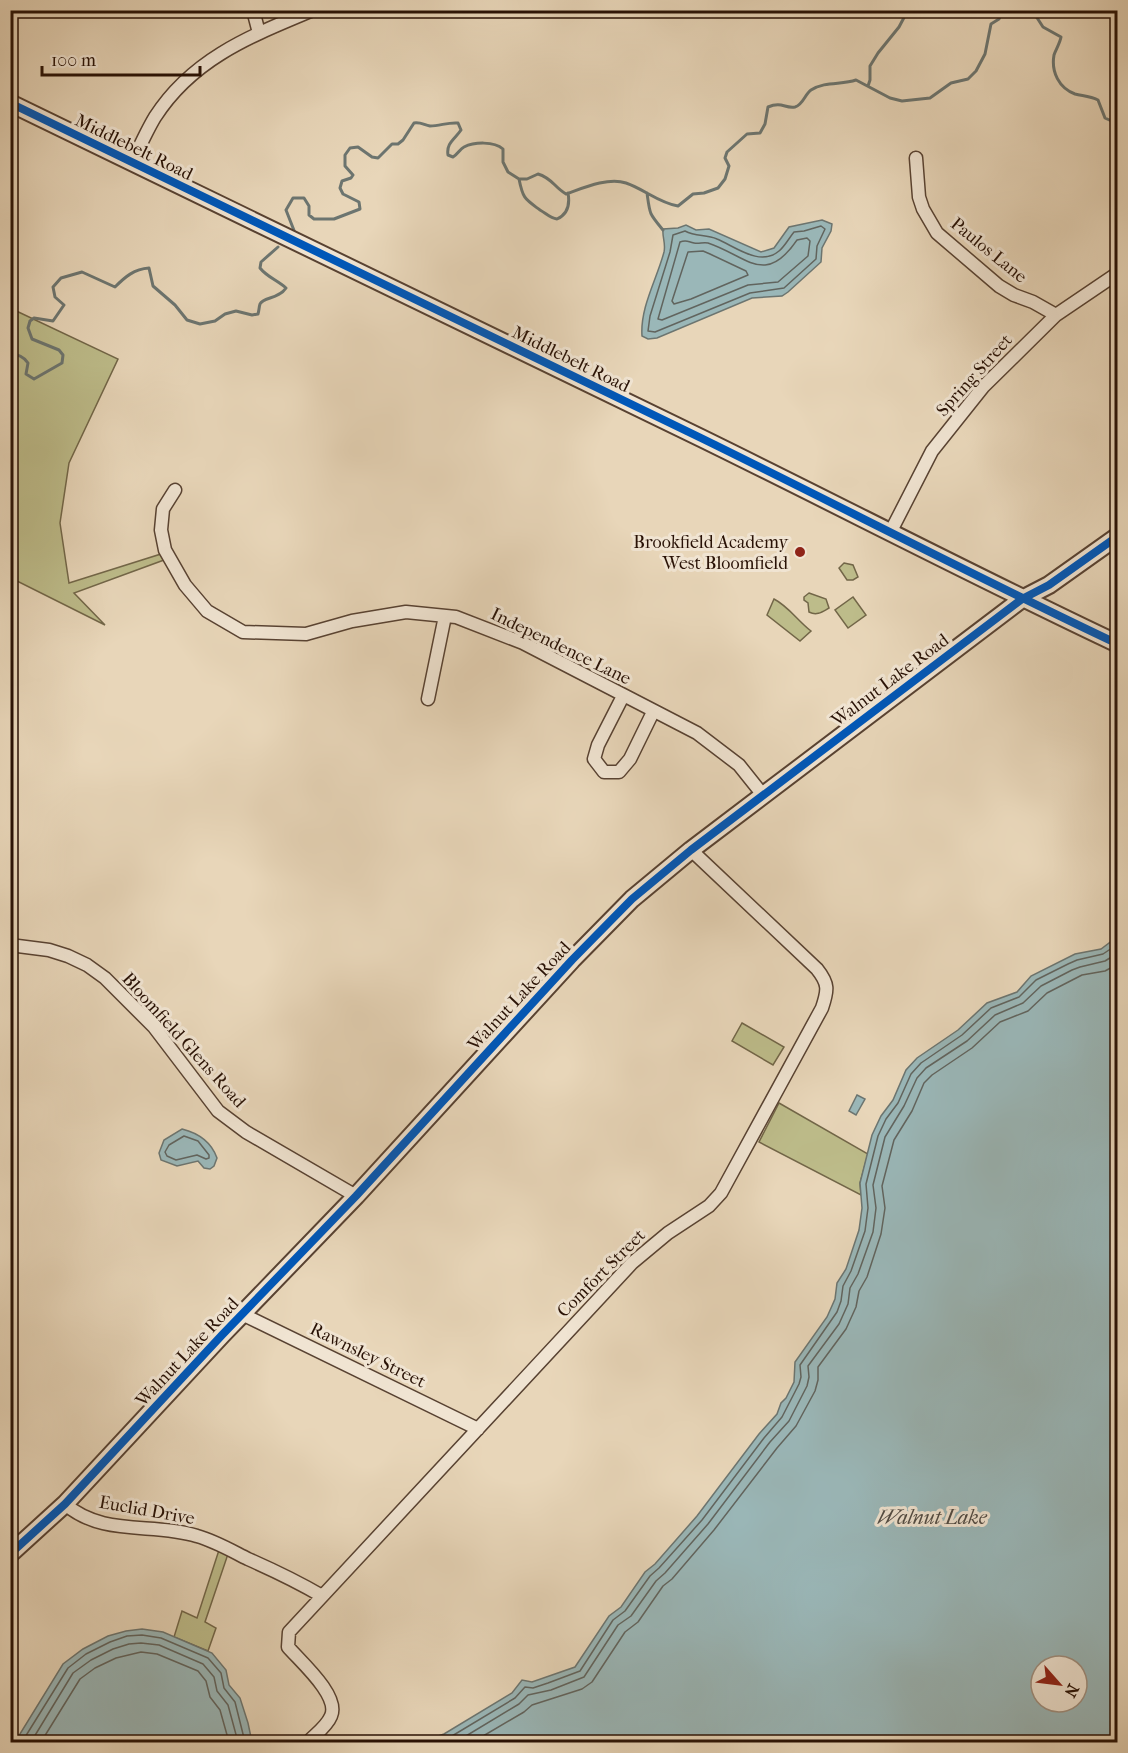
<svg xmlns="http://www.w3.org/2000/svg" width="1128" height="1753" font-family="'IM FELL French Canon',serif">
	<style>
		.green { fill: #bdbc8a; stroke: #726648; stroke-width: 1.5 }
		.water { fill: #9ab7b8; stroke: #6c7570; stroke-width: 1.5; fill-rule: evenodd }
		.lines { fill: none; stroke-linecap: round; stroke-linejoin: round }
		.shore { stroke: #61645e; stroke-width: 1.5 }
		.stream { stroke: #6c7570; stroke-width: 3 }
		.minor-casing { stroke: #584232; stroke-width: 15 }
		.tertiary-casing { stroke: #584232; stroke-width: 20 }
		.minor { stroke: #f0e4d2; stroke-width: 12 }
		.tertiary { stroke: #f0e4d2; stroke-width: 16 }
		.cycleway-casing { stroke: #f0e4d2; stroke-width: 11 }
		.cycleway { stroke: #0057b8; stroke-width: 8 }
		.poi-dot { fill: #8f2418; stroke: #f0e4d2; stroke-width: 2 }
		.labels { text-anchor: middle; stroke-width: 6; stroke-linejoin: round; paint-order: stroke }
		.street-label { font-size: 18px; fill: #281105; stroke: #f0e4d2 }
		.poi-label { font-size: 18px; fill: #281105; stroke: #f0e4d2; text-anchor: end }
		.water-label { font-size: 20px; font-style: italic; fill: #504b44; stroke: #f0e4d2 }
	</style>
	<rect width="100%" height="100%" fill="#e8d6b9"/>
	<filter id="stains"><feTurbulence type="fractalNoise" baseFrequency=".00333" numOctaves="4"/><feColorMatrix values="0 0 0 0 .2 0 0 0 0 .09 0 0 0 0 .02 0 0 0 .5 -.17"/></filter>
	<radialGradient id="worn" r=".72"><stop offset=".6" stop-color="#630" stop-opacity="0"/><stop offset="1" stop-color="#630" stop-opacity=".3"/></radialGradient>
	<path class="green" d="M 10,308 L 118,359 L 69,463 L 60,523 L 69,583 L 161,554 L 164,560 L 74,593 L 105,625 L 11,578 Z
		M 844,563 L 853,565 L 858,577 L 853,580 L 847,580 L 839,568 Z
		M 809,593 L 826,599 L 829,608 C 822,612 817,616 809,612 L 808,603 L 804,600 L 804,597 Z
		M 853,597 L 866,615 L 848,628 L 835,610 Z
		M 774,599 C 788,606 798,621 811,631 L 800,641 L 767,615 Z
		M 742,1023 L 784,1047 L 773,1065 L 732,1041 Z
		M 779,1103 L 868,1154 L 860,1183 L 861,1195 L 759,1142 Z
		M 219,1550 L 228,1554 L 205,1622 L 216,1628 L 208,1651 L 174,1637 L 182,1611 L 197,1618 Z"/>
	<path class="water" d="M 822,220 L 832,224 L 831,231 L 822,248 L 821,262 L 788,292 L 782,296 L 752,298 L 657,338 L 648,339 L 642,336 C 640,307 657,279 664,252 C 666,243 662,237 663,229 L 678,228 L 686,225 L 696,230 L 709,229 L 761,252 L 774,248 L 789,227 Z
		M 1117,937 L 1117,1742 L 421,1742 L 444,1734 L 512,1693 L 522,1680 L 532,1682 L 575,1667 L 609,1616 L 621,1607 L 645,1572 L 655,1564 L 697,1516 L 759,1434 L 777,1414 L 781,1403 L 786,1398 L 794,1382 L 795,1362 L 827,1317 L 835,1299 L 837,1283 L 846,1269 L 859,1230 L 862,1208 L 860,1183 L 872,1135 L 881,1116 L 893,1100 L 906,1070 L 917,1058 L 958,1030 L 987,1003 L 1017,992 L 1031,976 L 1075,954 L 1101,949 ZM 1041,1666 L 1077,1666 L 1077,1702 L 1041,1702 Z
		M 857,1095 L 865,1099 L 856,1115 L 849,1111 Z
		M 182,1129 C 198,1133 211,1141 217,1158 L 214,1166 L 210,1169 L 204,1168 L 198,1161 L 177,1166 L 161,1160 L 159,1153 L 164,1140 Z
		M 142,1629 L 163,1632 L 212,1653 L 226,1670 L 229,1685 L 240,1698 L 248,1723 L 252,1742 L 15,1742 L 63,1664 L 83,1649 L 108,1636 L 126,1631 Z"/>
	<g class="lines">
		<path class="shore" d="M 821,226 L 825,229 L 817,246 L 816,259 L 784,288 L 750,293 L 655,332 L 648,331 L 650,316 L 670,252 L 673,235 L 685,231 C 696,237 706,234 717,239 C 736,247 760,267 779,251 C 785,246 789,238 794,232 L 804,231 Z
			M 807,238 L 810,241 L 808,256 L 778,282 L 748,285 L 662,320 L 658,319 L 680,242 C 687,239 688,242 694,243 C 699,244 703,242 708,243 C 747,256 765,287 797,240 Z
			M 688,252 L 703,251 L 710,254 L 746,271 L 748,275 L 691,299 L 674,304 L 672,301 Z
			M 184,1136 L 198,1141 L 209,1155 L 209,1158 L 206,1159 L 197,1155 L 176,1160 L 167,1156 L 165,1152 L 169,1145 Z
			M 22,1742 L 68,1668 L 86,1654 L 110,1642 L 127,1636 L 142,1635 L 161,1638 L 208,1658 L 221,1673 L 224,1688 L 235,1702 L 245,1742
			M 31,1742 L 73,1673 L 91,1660 L 113,1649 L 129,1644 L 141,1643 L 159,1645 L 203,1664 L 214,1677 L 217,1691 L 228,1705 L 238,1742
			M 41,1742 L 80,1679 L 95,1668 L 116,1658 L 141,1652 L 157,1654 L 198,1671 L 206,1681 L 210,1697 L 220,1710 L 229,1742
			M 437,1742 L 447,1739 L 515,1698 L 525,1687 L 533,1688 L 548,1683 L 580,1671 L 613,1620 L 625,1611 L 650,1576 L 659,1568 L 702,1520 L 764,1438 L 782,1417 L 799,1384 L 801,1377 L 800,1365 L 837,1312 L 841,1301 L 843,1286 L 851,1271 L 865,1231 L 868,1208 L 866,1184 L 878,1136 L 886,1119 L 898,1103 L 911,1074 L 921,1063 L 962,1035 L 991,1008 L 1019,997 L 1036,980 L 1068,964 L 1077,960 L 1103,954 L 1118,944
			M 456,1742 L 519,1704 L 528,1695 L 551,1690 L 584,1677 L 618,1625 L 631,1616 L 656,1581 L 665,1573 L 708,1524 L 770,1442 L 789,1421 L 807,1386 L 809,1377 L 808,1366 L 839,1324 L 848,1304 L 850,1288 L 858,1274 L 873,1232 L 876,1208 L 873,1185 L 885,1137 L 904,1106 L 917,1078 L 926,1068 L 967,1041 L 995,1015 L 1023,1003 L 1041,986 L 1072,970 L 1080,967 L 1105,961 L 1118,953
			M 473,1742 L 524,1712 L 532,1705 L 582,1689 L 592,1682 L 625,1632 L 638,1622 L 663,1586 L 672,1579 L 714,1530 L 777,1448 L 796,1426 L 815,1391 L 818,1380 L 818,1367 L 846,1329 L 856,1307 L 859,1291 L 867,1277 L 881,1234 L 885,1208 L 882,1186 L 894,1140 L 912,1111 L 924,1083 L 932,1075 L 972,1048 L 1000,1022 L 1028,1011 L 1047,993 L 1082,975 L 1105,971 L 1118,964"/>
		<path class="stream" d="M 1032,10 L 1043,27 L 1061,37 C 1060,43 1056,49 1054,55 C 1051,72 1059,88 1075,94 C 1083,96 1090,96 1098,100 L 1105,118 L 1118,124
			M 1036,17 L 1047,10
			M 868,86 L 870,80 L 870,66 L 878,53 L 899,27 L 908,10
			M 519,179 C 523,199 525,199 540,210 C 547,214 550,218 557,219 C 568,214 570,204 568,193
			M 647,193 C 650,215 649,213 663,230
			M 295,233 L 286,210 L 293,198 L 304,198 L 309,206 L 309,215 L 314,219 L 334,219 L 360,209 L 359,202 L 343,194 L 340,188 L 342,181 L 351,178 L 353,175 L 345,166 L 345,155 L 350,148 L 358,147 L 372,157 L 378,158 L 392,144 L 398,144 L 403,140 L 414,123 C 421,122 424,125 430,126 C 440,126 448,122 458,123 L 461,130 C 455,139 446,143 448,155 L 453,157 C 458,154 460,149 464,147 C 474,142 494,141 503,149 L 503,162 L 508,172 L 519,179 L 527,179 L 538,174 C 552,178 554,187 566,194 C 583,188 608,177 626,183 C 644,189 659,203 678,206 L 693,194 L 704,193 L 718,188 L 725,179 L 729,166 L 725,158 L 727,152 L 747,134 L 760,133 L 765,124 L 768,107 C 782,101 785,109 795,107 C 803,105 805,94 811,90 C 825,81 842,85 856,80 L 890,98 L 902,101 L 930,98 L 951,83 L 968,79 L 976,71 L 985,54 L 991,24 L 999,19 L 1003,10
			M 10,354 C 18,354 24,357 28,363 L 26,374 L 34,379 L 62,363 L 63,355 L 59,350 L 32,339 L 28,328 L 30,321 L 34,318 L 53,321 L 64,305 L 55,297 L 53,287 L 61,278 L 82,272 L 115,287 C 125,277 134,269 149,268 L 153,286 L 175,305 L 187,320 L 200,324 L 215,321 L 225,314 L 236,311 L 252,315 L 258,314 C 259,311 259,307 260,304 C 263,297 279,299 286,288 C 277,280 267,277 260,268 L 261,262 L 278,247"/>
		<g class="minor-casing">
			<path id="minor" d="M 253,10 L 259,33
				M 916,158 L 919,197 L 923,209 L 937,233 L 999,286 L 1014,295 L 1033,302 L 1056,315
				M 132,163 C 139,148 146,132 155,117 C 193,58 251,36 313,10
				M 175,490 L 163,509 L 161,530 L 165,550 L 185,585 L 207,611 L 243,632 L 306,634 L 352,621 L 406,612 L 456,617 L 523,643 L 697,733 L 739,765 L 763,795
				M 891,531 L 932,451 L 983,387 L 1056,315 L 1118,273
				M 623,696 L 598,745 L 594,759 L 604,772 L 619,772 L 630,759 L 653,712
				M 428,699 L 445,616
				M 10,945 L 49,950 L 68,956 L 87,965 L 105,978 L 154,1027 L 218,1111 L 246,1132 L 356,1196
				M 242,1314 L 478,1429
				M 65,1504 C 103,1537 153,1522 197,1536 C 215,1541 232,1551 248,1559 C 273,1570 298,1582 322,1596
				M 309,1741 C 316,1734 327,1726 331,1716 C 340,1696 301,1662 288,1647 L 289,1632 L 632,1263 L 668,1233 L 709,1206 L 721,1193 L 822,1008 C 828,990 829,984 817,969 L 691,850"/>
		</g>
		<g class="tertiary-casing">
			<path id="tertiary" d="M 10,103 C 240,216 471,326 701,438 C 840,506 978,578 1118,644
				M 10,1554 L 65,1504 L 222,1335 L 356,1196 L 572,960 L 632,899 L 691,850 L 1022,599 L 1049,585 L 1118,536"/>
		</g>
		<use href="#minor" class="minor"/>
		<use href="#tertiary" class="tertiary"/>
		<g class="cycleway-casing">
			<path id="cycleway" d="M 10,103 C 240,216 471,326 701,438 C 840,506 978,578 1118,644
				M 10,1554 L 65,1504 L 222,1335 L 356,1196 L 572,960 L 632,899 L 691,850 L 1022,599 L 1049,585 L 1118,536"/>
		</g>
		<use href="#cycleway" class="cycleway"/>
	</g>
	<circle class="poi-dot" cx="800" cy="552" r="6"/>
	<g class="labels">
		<g class="street-label">
			<text transform="translate(134 147) rotate(26)" y="6">Middlebelt Road</text>
			<text transform="translate(989 250) rotate(39)" y="6">Paulos Lane</text>
			<text transform="translate(571 359) rotate(26)" y="6">Middlebelt Road</text>
			<text transform="translate(974 375) rotate(-48)" y="6">Spring Street</text>
			<text transform="translate(561 646) rotate(26)" y="6">Independence Lane</text>
			<text transform="translate(890 680) rotate(-37)" y="6">Walnut Lake Road</text>
			<text transform="translate(519 996) rotate(-47)" y="6">Walnut Lake Road</text>
			<text transform="translate(184 1040) rotate(48)" y="6">Bloomfield Glens Road</text>
			<text transform="translate(601 1273) rotate(-45)" y="6">Comfort Street</text>
			<text transform="translate(187 1352) rotate(-47)" y="6">Walnut Lake Road</text>
			<text transform="translate(368 1355) rotate(26)" y="6">Rawnsley Street</text>
			<text transform="translate(147 1510) rotate(10)" y="6">Euclid Drive</text>
		</g>
		<g class="poi-label">
			<text x="788" y="548">Brookfield Academy<tspan x="788" dy="21">West Bloomfield</tspan></text>
		</g>
		<g class="water-label">
			<text x="932" y="1524">Walnut Lake</text>
		</g>
	</g>
	<rect width="1128" height="1753" fill="none" stroke="#e8d6b9" stroke-width="36"/>
	<rect x="12" y="12" width="1104" height="1729" fill="none" stroke="#281105" stroke-width="3"/>
	<rect x="18" y="18" width="1092" height="1717" fill="none" stroke="#281105" stroke-width="1.5"/>
	<g transform="translate(1059 1684) rotate(118)"><circle r="28" fill="#f0e4d2" stroke="#a09080" stroke-width="1.5"/>
	<path d="M0-4.5L10 22L0 15L-10 22Z" fill="#8f2418"/>
	<text y="-9" font-size="16" font-weight="bold" text-anchor="middle" fill="#281105">N</text>
	</g>
	<path d="M42 66v9h158v-9" fill="none" stroke="#281105" stroke-width="3"/>
	<text x="51" y="66" font-size="18" fill="#281105" stroke="#f0e4d2" stroke-width="4.5" paint-order="stroke">100 m</text>
	<rect width="100%" height="100%" filter="url(#stains)"/>
	<rect width="100%" height="100%" fill="url(#worn)"/>
</svg>
